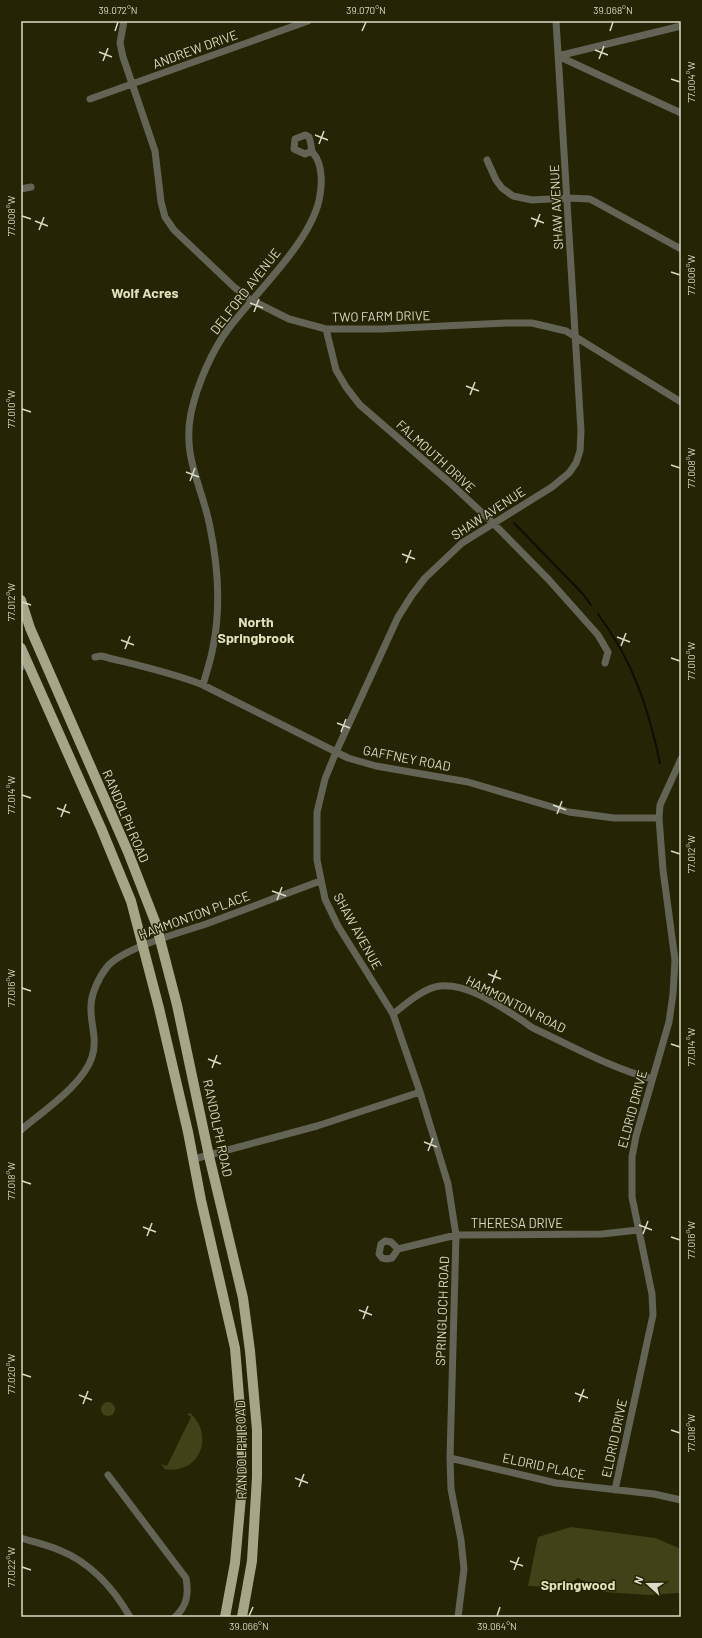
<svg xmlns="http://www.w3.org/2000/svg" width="702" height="1638" font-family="Barlow,sans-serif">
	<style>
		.green { fill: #424218 }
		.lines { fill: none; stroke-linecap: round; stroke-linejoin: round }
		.stream { stroke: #0e0d00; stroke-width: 2 }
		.street { stroke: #646456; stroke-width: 7 }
		.primary { stroke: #a5a688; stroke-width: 10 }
		.ticks { fill: none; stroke: #d9dac7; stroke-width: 1.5 }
		.labels { text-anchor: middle; stroke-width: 3; stroke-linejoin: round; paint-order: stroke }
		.street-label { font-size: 13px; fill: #d9dac7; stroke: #252404 }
		.neighbourhood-label { font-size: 14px; font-weight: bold; fill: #e1e2bc; stroke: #252404 }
		.neatline { fill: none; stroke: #d9dac7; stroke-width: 1.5 }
		.ticks-label { font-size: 10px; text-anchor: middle; fill: #d9dac7 }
	</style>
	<rect width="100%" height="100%" fill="#252404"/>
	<path class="green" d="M101 1409a7 7 0 1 1 14 0a7 7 0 1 1-14 0Z
		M 190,1413 C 215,1435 200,1475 165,1469 L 161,1464 L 167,1466 L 191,1417 L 187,1414 Z
		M 571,1527 L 655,1538 L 681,1549 L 681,1595 L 678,1593 L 648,1595 L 604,1592 L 578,1578 L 563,1588 L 528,1586 L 538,1537 Z"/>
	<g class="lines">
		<path class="stream" d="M 514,523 L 583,594 L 591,605
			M 598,614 C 633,661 648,707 660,763"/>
		<path class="street" d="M 124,21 L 120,43 L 123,57 L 155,151 L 161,202 L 165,217 L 174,230 L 234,287 L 251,300 L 289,319 L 326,329 L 381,329 L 506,323 L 532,323 L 566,331 L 681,402
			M 558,56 L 681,113
			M 558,56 L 681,26
			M 90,99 L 308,21
			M 487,160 L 496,180 L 502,188 L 513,196 L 532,200 L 568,198 L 590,199 L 681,249
			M 21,189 L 31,187
			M 326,329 L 336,370 L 346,387 L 360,405 L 449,482 L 493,523 L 549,580 L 598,635 L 608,652 L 605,663
			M 95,657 L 101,656 C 136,665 170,672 203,685 L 348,758 L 376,766 L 468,782 L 569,812 L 614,818 L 659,818
			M 21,667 L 29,663
			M 203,685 C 206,673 211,660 213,647 C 221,608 218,566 210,527 C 202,485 182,458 191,413 C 197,385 212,350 229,328 C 257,291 314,239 320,195 C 322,184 322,169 317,159 C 316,156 313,154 312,151 C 311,147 311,142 309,137 L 305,135 L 295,139 L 294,149 L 305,154 L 312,151
			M 393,1014 C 406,1004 423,988 440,986 C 467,983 498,1005 520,1019 C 525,1022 530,1027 535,1029 C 574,1047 611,1068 652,1079
			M 21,1130 C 43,1111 83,1085 92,1057 C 98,1039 90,1024 91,1006 C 91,994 99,977 107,967 C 123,948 182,932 206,924 C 244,910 282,895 320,881
			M 194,1159 L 317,1126 L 420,1092
			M 398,1249 L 392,1258 L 387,1259 L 382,1258 L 379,1254 L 381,1244 L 385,1241 L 391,1242 L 398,1249 L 456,1235 L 602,1234 L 638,1230
			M 450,1458 L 556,1483 L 654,1494 L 681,1500
			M 108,1475 L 186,1578 C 189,1594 187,1606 175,1617
			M 615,1490 L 653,1315 L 652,1294 L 632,1197 L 632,1157 L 636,1136 L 669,1022 L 673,994 L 675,960 L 663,870 L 659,818 L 660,805 L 681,759
			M 21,1538 C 34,1542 47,1545 59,1550 C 90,1562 114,1589 130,1617
			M 458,1617 L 464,1569 L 461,1540 L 451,1489 L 450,1458 L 456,1235 L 448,1184 L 420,1092 L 393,1014 L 338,926 L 325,899 L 317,860 L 317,812 L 325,779 L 336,752 L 398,617 L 412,595 L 425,578 L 462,543 L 552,487 L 569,473 L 576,463 L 580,451 L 581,431 L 556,21"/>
		<path class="primary" d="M 21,600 L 30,628 L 128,852 L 156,924 L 177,1005 L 209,1156 L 243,1298 L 250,1351 L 257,1430 L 257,1477 L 252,1561 L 242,1617
			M 21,648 L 101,828 L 131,901 L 159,1008 L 188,1132 L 201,1200 L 235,1348 L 242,1433 L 241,1497 L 235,1563 L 225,1617"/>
	</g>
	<path class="ticks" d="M 115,31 L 118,22M 362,31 L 366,22M 610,31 L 613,22M 595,50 L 608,55M 99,52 L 112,57M 599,59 L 604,46M 103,61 L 108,48M 671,79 L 680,82M 315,135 L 328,140M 319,144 L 324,131M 22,216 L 31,219M 531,218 L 544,223M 35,221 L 48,226M 535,227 L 540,214M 39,230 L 44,217M 671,272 L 680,275M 250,303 L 263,308M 254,312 L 259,299M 466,386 L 479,391M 470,395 L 475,382M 22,409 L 31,412M 671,465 L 680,468M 186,472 L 199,477M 190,481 L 195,468M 402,554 L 415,559M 406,563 L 411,550M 22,602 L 31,605M 617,637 L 630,642M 121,640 L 134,645M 621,646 L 626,633M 125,649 L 130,636M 671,658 L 680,661M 337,723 L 350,728M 341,732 L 346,719M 22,795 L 31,798M 553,805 L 566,810M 57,808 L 70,813M 557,814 L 562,801M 61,817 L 66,804M 671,851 L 680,854M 272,891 L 286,896M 277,900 L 282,887M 488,974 L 501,979M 492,983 L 497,970M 22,988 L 31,991M 671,1044 L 680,1047M 208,1059 L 221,1064M 212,1068 L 217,1055M 424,1142 L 437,1147M 428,1151 L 433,1138M 22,1181 L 31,1184M 639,1225 L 652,1230M 143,1227 L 156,1232M 643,1234 L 648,1221M 147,1236 L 152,1223M 671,1237 L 680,1240M 359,1310 L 372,1315M 363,1319 L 368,1306M 22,1374 L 31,1377M 575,1393 L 588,1398M 79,1395 L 92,1400M 579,1402 L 584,1389M 83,1404 L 88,1391M 671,1430 L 680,1433M 295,1478 L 308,1483M 299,1487 L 304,1474M 510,1561 L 523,1566M 22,1567 L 31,1570M 514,1570 L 519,1557M 249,1616 L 253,1607M 497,1616 L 500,1607"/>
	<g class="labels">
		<g class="street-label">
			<text transform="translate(195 49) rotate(-20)" y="5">ANDREW DRIVE</text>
			<text transform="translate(556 207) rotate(-93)" y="5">SHAW AVENUE</text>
			<text transform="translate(245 291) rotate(-52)" y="5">DELFORD AVENUE</text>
			<text transform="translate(381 316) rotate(-1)" y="5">TWO FARM DRIVE</text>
			<text transform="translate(436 456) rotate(42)" y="5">FALMOUTH DRIVE</text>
			<text transform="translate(488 513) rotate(-33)" y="5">SHAW AVENUE</text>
			<text transform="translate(407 758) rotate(11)" y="5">GAFFNEY ROAD</text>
			<text transform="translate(126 816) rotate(67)" y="5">RANDOLPH ROAD</text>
			<text transform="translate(194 915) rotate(-20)" y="5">HAMMONTON PLACE</text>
			<text transform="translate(358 931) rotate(61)" y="5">SHAW AVENUE</text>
			<text transform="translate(516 1004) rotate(27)" y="5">HAMMONTON ROAD</text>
			<text transform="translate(632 1109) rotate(-75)" y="5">ELDRID DRIVE</text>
			<text transform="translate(218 1128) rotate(78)" y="5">RANDOLPH ROAD</text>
			<text x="517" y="1228">THERESA DRIVE</text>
			<text transform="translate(442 1311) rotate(-88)" y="5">SPRINGLOCH ROAD</text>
			<text transform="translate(614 1438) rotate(-78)" y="5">ELDRID DRIVE</text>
			<text transform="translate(241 1450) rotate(-91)" y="5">RANDOLPH ROAD</text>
			<text transform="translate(544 1466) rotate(12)" y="5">ELDRID PLACE</text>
		</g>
		<g class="neighbourhood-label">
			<text x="145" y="298">Wolf Acres</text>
			<text x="256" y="627">North<tspan x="256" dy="16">Springbrook</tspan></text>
			<text x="578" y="1590">Springwood</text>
		</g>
	</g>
	<rect width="702" height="1638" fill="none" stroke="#252404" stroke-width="44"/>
	<g transform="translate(648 1584) rotate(291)" stroke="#252404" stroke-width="3" paint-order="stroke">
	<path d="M0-3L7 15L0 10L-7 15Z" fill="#d9dac7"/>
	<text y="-6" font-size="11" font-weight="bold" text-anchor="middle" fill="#d9dac7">N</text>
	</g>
	<rect x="22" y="22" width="658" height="1594" class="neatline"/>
	<g class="ticks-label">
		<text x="118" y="14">39.072°N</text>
		<text x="366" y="14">39.070°N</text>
		<text x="613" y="14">39.068°N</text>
		<text transform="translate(691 82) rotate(-90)" y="4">77.004°W</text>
		<text transform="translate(11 216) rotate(-90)" y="4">77.008°W</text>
		<text transform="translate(691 275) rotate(-90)" y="4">77.006°W</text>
		<text transform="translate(11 409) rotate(-90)" y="4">77.010°W</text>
		<text transform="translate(691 468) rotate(-90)" y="4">77.008°W</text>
		<text transform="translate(11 602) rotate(-90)" y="4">77.012°W</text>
		<text transform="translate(691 661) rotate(-90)" y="4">77.010°W</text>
		<text transform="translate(11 795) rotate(-90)" y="4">77.014°W</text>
		<text transform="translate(691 854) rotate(-90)" y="4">77.012°W</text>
		<text transform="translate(11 988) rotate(-90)" y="4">77.016°W</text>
		<text transform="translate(691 1047) rotate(-90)" y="4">77.014°W</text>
		<text transform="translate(11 1181) rotate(-90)" y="4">77.018°W</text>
		<text transform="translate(691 1240) rotate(-90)" y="4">77.016°W</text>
		<text transform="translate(11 1374) rotate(-90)" y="4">77.020°W</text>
		<text transform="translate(691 1433) rotate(-90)" y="4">77.018°W</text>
		<text transform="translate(11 1567) rotate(-90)" y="4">77.022°W</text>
		<text x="249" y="1630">39.066°N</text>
		<text x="497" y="1630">39.064°N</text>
	</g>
</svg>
